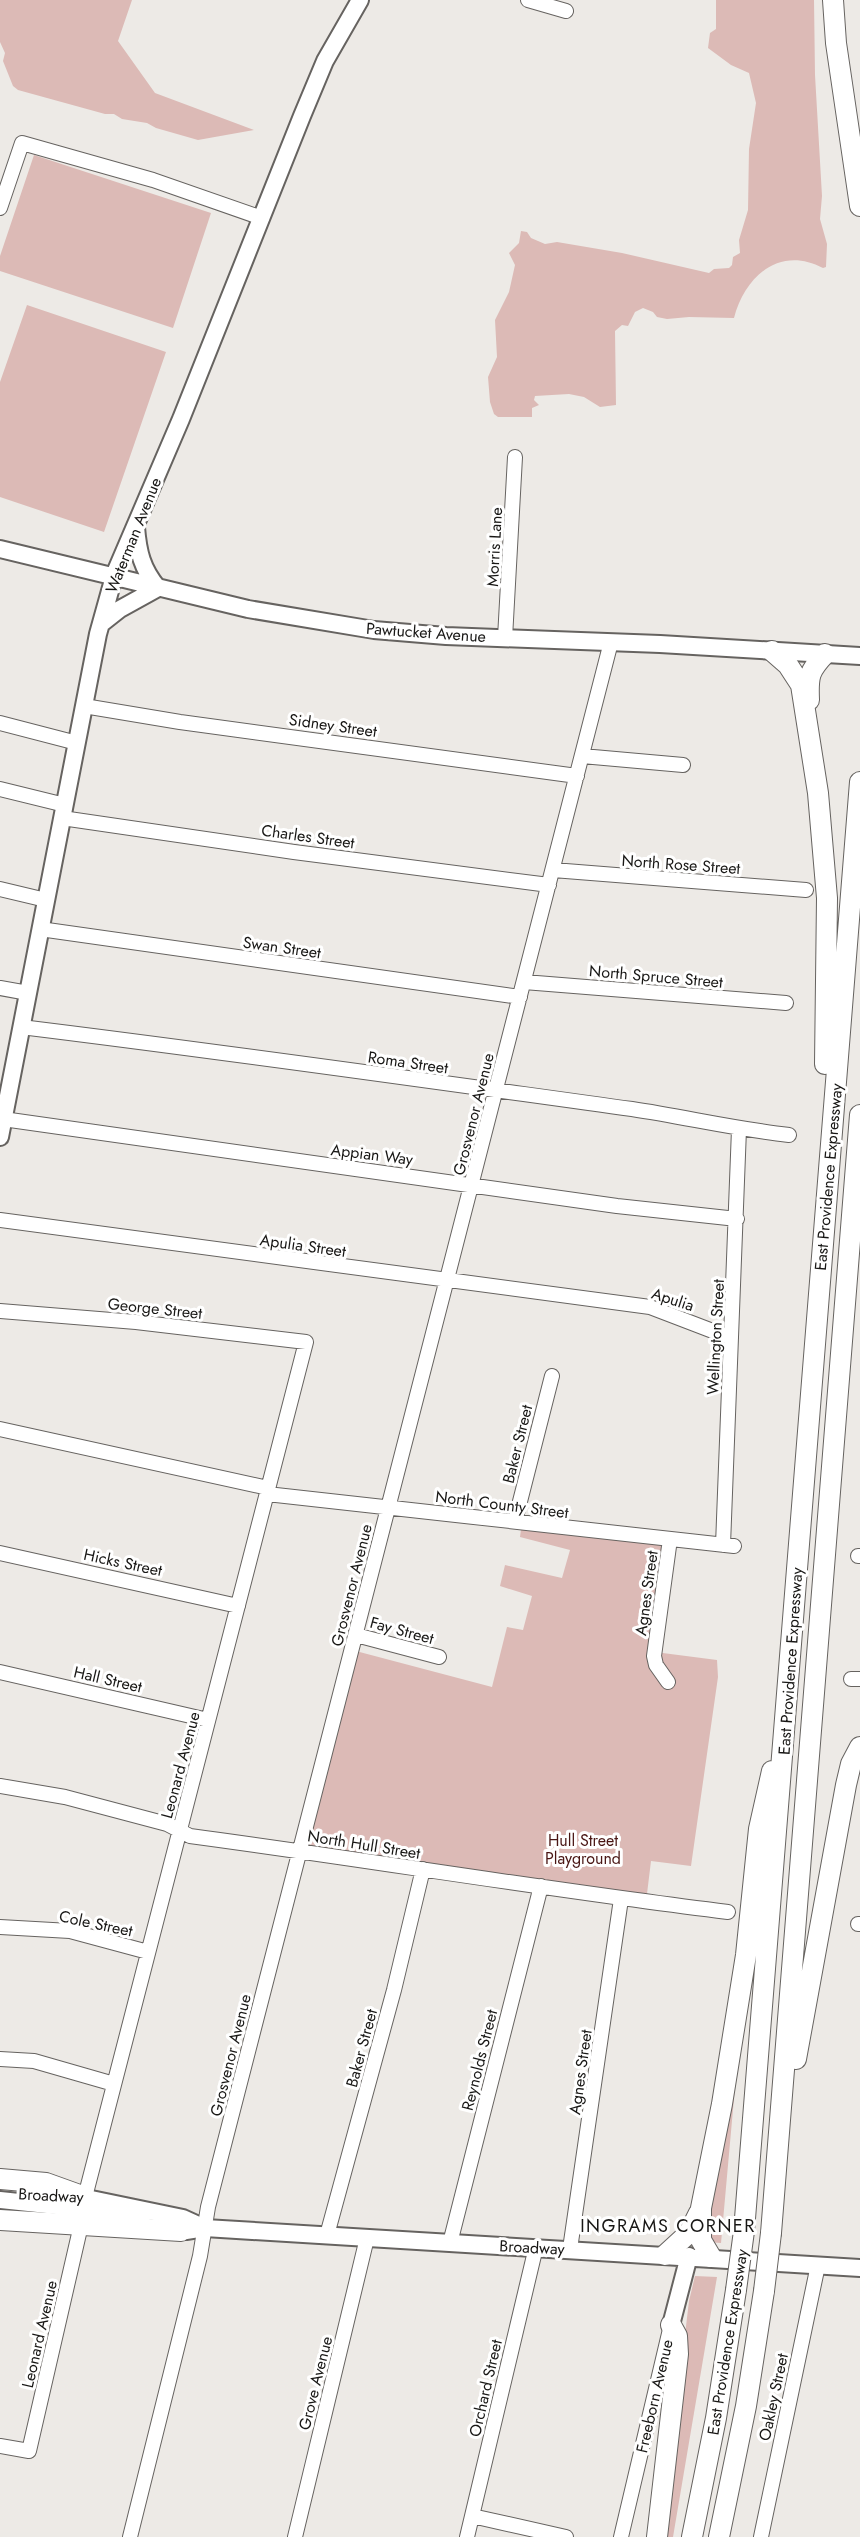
<svg xmlns="http://www.w3.org/2000/svg" width="860" height="2537" font-family="Jost,sans-serif">
	<style>
		.green { fill: #dcbab6 }
		.lines { fill: none; stroke-linecap: round; stroke-linejoin: round }
		.minor-casing { stroke: #666360; stroke-width: 16 }
		.major-casing { stroke: #666360; stroke-width: 20 }
		.highway-casing { stroke: #666360; stroke-width: 22 }
		.minor { stroke: #fff; stroke-width: 14 }
		.major { stroke: #fff; stroke-width: 16 }
		.highway { stroke: #fff; stroke-width: 20 }
		.highway-bridge-casing { stroke: #666360; stroke-width: 22; stroke-linecap: butt }
		.highway-bridge { stroke: #fff; stroke-width: 20 }
		.labels { text-anchor: middle; stroke-width: 6; stroke-linejoin: round; paint-order: stroke }
		.street-label { font-size: 16px; fill: #181715; stroke: #fff }
		.park-label { font-size: 16px; fill: #491614; stroke: #fff }
		.neighbourhood-label { font-size: 18px; letter-spacing: 1.5px; fill: #181715; stroke: #fff }
	</style>
	<rect width="100%" height="100%" fill="#edeae6"/>
	<path class="green" d="M 0,0 L 132,0 L 118,41 L 155,93 L 254,130 L 198,140 L 156,128 L 147,123 L 122,119 L 114,114 L 105,114 L 18,90 L 13,86 L 3,61 L 5,53 L 0,42 Z
		M 716,0 L 814,0 L 815,75 L 822,196 L 820,219 L 827,244 L 826,267 L 823,268 C 780,245 745,276 734,318 L 689,317 L 667,319 L 657,317 L 653,312 L 643,308 L 635,312 L 628,326 L 622,325 L 615,331 L 616,405 L 600,407 L 584,397 L 569,394 L 535,396 L 534,400 L 539,405 L 532,408 L 532,417 L 498,417 L 494,414 L 490,402 L 488,377 L 497,357 L 495,320 L 509,292 L 515,265 L 509,253 L 519,243 L 521,231 L 527,232 L 531,238 L 545,244 L 557,242 L 622,253 L 709,273 L 714,269 L 729,268 L 732,265 L 733,257 L 740,253 L 739,240 L 748,210 L 749,149 L 756,103 L 749,73 L 731,65 L 708,48 L 710,33 L 716,29 Z
		M 34,155 L 211,213 L 173,328 L 0,271 L 0,256 Z
		M 27,305 L 166,352 L 104,532 L 0,497 L 0,382 Z
		M 522,1522 L 671,1540 L 655,1652 L 717,1660 L 718,1677 L 691,1866 L 651,1861 L 646,1902 L 304,1852 L 352,1650 L 492,1687 L 507,1627 L 523,1630 L 532,1596 L 500,1586 L 505,1565 L 562,1578 L 570,1550 L 520,1537 Z
		M 736,2076 L 721,2243 L 707,2242 L 705,2237 Z
		M 695,2276 L 717,2277 L 673,2537 L 661,2537 L 689,2301 Z"/>
	<g class="lines">
		<g class="minor-casing">
			<path id="minor" d="M 528,0 L 566,11
				M 0,208 L 22,143 L 153,180 L 262,218
				M 505,638 L 515,457
				M 84,706 L 180,722 L 577,776
				M 0,723 L 77,743
				M 582,756 L 683,765
				M 0,789 L 65,805
				M 62,818 L 294,852 L 549,885
				M 553,870 L 806,890
				M 0,889 L 46,900
				M 40,929 L 520,997
				M 524,982 L 786,1003
				M 0,988 L 28,993
				M 21,1027 C 225,1052 429,1081 632,1109 C 685,1117 736,1129 789,1135
				M 3,1119 L 617,1206 L 737,1219
				M 0,1220 L 650,1307 L 731,1338
				M 0,1311 L 136,1322 L 306,1342 L 85,2197
				M 0,1429 L 268,1488
				M 267,1494 L 734,1546
				M 515,1521 L 552,1376
				M 723,1545 L 739,1129
				M 0,1553 L 238,1606
				M 858,1556 L 860,1556
				M 356,1635 L 439,1657
				M 0,1672 L 208,1720
				M 851,1679 L 860,1679
				M 668,1682 L 656,1665 L 654,1656 L 670,1539
				M 0,1786 L 65,1797 L 167,1824 L 190,1836 C 369,1860 548,1890 728,1912
				M 858,1924 L 860,1924
				M 0,1927 L 70,1931 L 148,1952
				M 0,2059 L 34,2061 L 114,2084
				M 327,2235 L 394,1990 L 423,1869
				M 450,2243 L 541,1886
				M 570,2249 L 621,1899
				M 0,2446 L 29,2451 L 81,2225
				M 472,2516 L 566,2537
				M 130,2537 L 200,2256 L 208,2207 L 611,642
				M 295,2537 L 367,2238
				M 467,2537 L 536,2247
				M 621,2537 L 671,2325
				M 761,2537 L 818,2265"/>
		</g>
		<g class="major-casing">
			<path id="major" d="M 0,549 L 248,609 L 374,630 L 446,636 L 660,644 L 860,656
				M 101,624 L 120,609 L 158,588 C 142,569 138,552 136,527
				M 0,1137 L 98,634 L 115,573 L 181,419 L 302,116 L 325,61 L 360,0
				M 72,2195 L 183,2218 L 205,2228
				M 0,2200 L 66,2207 L 141,2222
				M 169,2228 L 186,2231 L 205,2228 L 860,2268
				M 671,2325 L 689,2256"/>
		</g>
		<g class="highway-casing">
			<path id="highway" d="M 833,0 L 836,43 L 860,206
				M 772,651 L 788,665 L 801,685 L 818,793 L 827,898 L 825,1064
				M 809,700 C 808,676 809,671 825,654
				M 796,2059 L 846,1785 L 851,1764 L 860,1747
				M 0,2179 L 46,2183 L 85,2197
				M 0,2220 L 181,2231
				M 744,2231 L 860,782
				M 771,2233 L 860,1115
				M 665,2255 L 689,2233 L 699,2213
				M 711,2257 L 701,2240 L 701,2208 L 722,2104 L 746,1955 L 759,1829 L 772,1771
				M 657,2537 L 678,2354 L 677,2336 L 671,2325
				M 692,2537 L 716,2418 L 736,2290
				M 719,2537 L 746,2406 L 764,2291"/>
		</g>
		<use href="#minor" class="minor"/>
		<use href="#major" class="major"/>
		<use href="#highway" class="highway"/>
		<g class="highway-bridge-casing">
			<path id="highway-bridge" d="M 736,2290 L 744,2231
				M 764,2291 L 771,2233"/>
		</g>
		<use href="#highway-bridge" class="highway-bridge"/>
	</g>
	<g class="labels">
		<g class="street-label">
			<text transform="translate(133 535) rotate(-68)" y="6">Waterman Avenue</text>
			<text transform="translate(494 547) rotate(-87)" y="6">Morris Lane</text>
			<text transform="translate(426 632) rotate(4)" y="6">Pawtucket Avenue</text>
			<text transform="translate(333 725) rotate(8)" y="6">Sidney Street</text>
			<text transform="translate(308 836) rotate(8)" y="6">Charles Street</text>
			<text transform="translate(681 864) rotate(4)" y="6">North Rose Street</text>
			<text transform="translate(282 947) rotate(8)" y="6">Swan Street</text>
			<text transform="translate(656 976) rotate(5)" y="6">North Spruce Street</text>
			<text transform="translate(408 1062) rotate(8)" y="6">Roma Street</text>
			<text transform="translate(473 1114) rotate(-76)" y="6">Grosvenor Avenue</text>
			<text transform="translate(372 1154) rotate(7)" y="6">Appian Way</text>
			<text transform="translate(828 1177) rotate(-85)" y="6">East Providence Expressway</text>
			<text transform="translate(303 1245) rotate(8)" y="6">Apulia Street</text>
			<text transform="translate(673 1299) rotate(18)" y="6">Apulia</text>
			<text transform="translate(155 1308) rotate(6)" y="6">George Street</text>
			<text transform="translate(715 1337) rotate(-87)" y="6">Wellington Street</text>
			<text transform="translate(517 1444) rotate(-76)" y="6">Baker Street</text>
			<text transform="translate(502 1504) rotate(7)" y="6">North County Street</text>
			<text transform="translate(123 1562) rotate(12)" y="6">Hicks Street</text>
			<text transform="translate(351 1585) rotate(-76)" y="6">Grosvenor Avenue</text>
			<text transform="translate(646 1593) rotate(-82)" y="6">Agnes Street</text>
			<text transform="translate(402 1630) rotate(15)" y="6">Fay Street</text>
			<text transform="translate(790 1661) rotate(-86)" y="6">East Providence Expressway</text>
			<text transform="translate(108 1679) rotate(13)" y="6">Hall Street</text>
			<text transform="translate(180 1765) rotate(-75)" y="6">Leonard Avenue</text>
			<text transform="translate(364 1844) rotate(9)" y="6">North Hull Street</text>
			<text transform="translate(96 1923) rotate(12)" y="6">Cole Street</text>
			<text transform="translate(361 2048) rotate(-75)" y="6">Baker Street</text>
			<text transform="translate(230 2055) rotate(-76)" y="6">Grosvenor Avenue</text>
			<text transform="translate(479 2060) rotate(-76)" y="6">Reynolds Street</text>
			<text transform="translate(580 2072) rotate(-82)" y="6">Agnes Street</text>
			<text transform="translate(51 2195) rotate(3)" y="6">Broadway</text>
			<text transform="translate(532 2247) rotate(3)" y="6">Broadway</text>
			<text transform="translate(39 2334) rotate(-77)" y="6">Leonard Avenue</text>
			<text transform="translate(727 2342) rotate(-81)" y="6">East Providence Expressway</text>
			<text transform="translate(315 2383) rotate(-76)" y="6">Grove Avenue</text>
			<text transform="translate(485 2388) rotate(-77)" y="6">Orchard Street</text>
			<text transform="translate(654 2396) rotate(-77)" y="6">Freeborn Avenue</text>
			<text transform="translate(773 2397) rotate(-78)" y="6">Oakley Street</text>
		</g>
		<g class="park-label">
			<text x="583" y="1846">Hull Street<tspan x="583" dy="18">Playground</tspan></text>
		</g>
		<g class="neighbourhood-label">
			<text x="668" y="2232">INGRAMS CORNER</text>
		</g>
	</g>
</svg>
